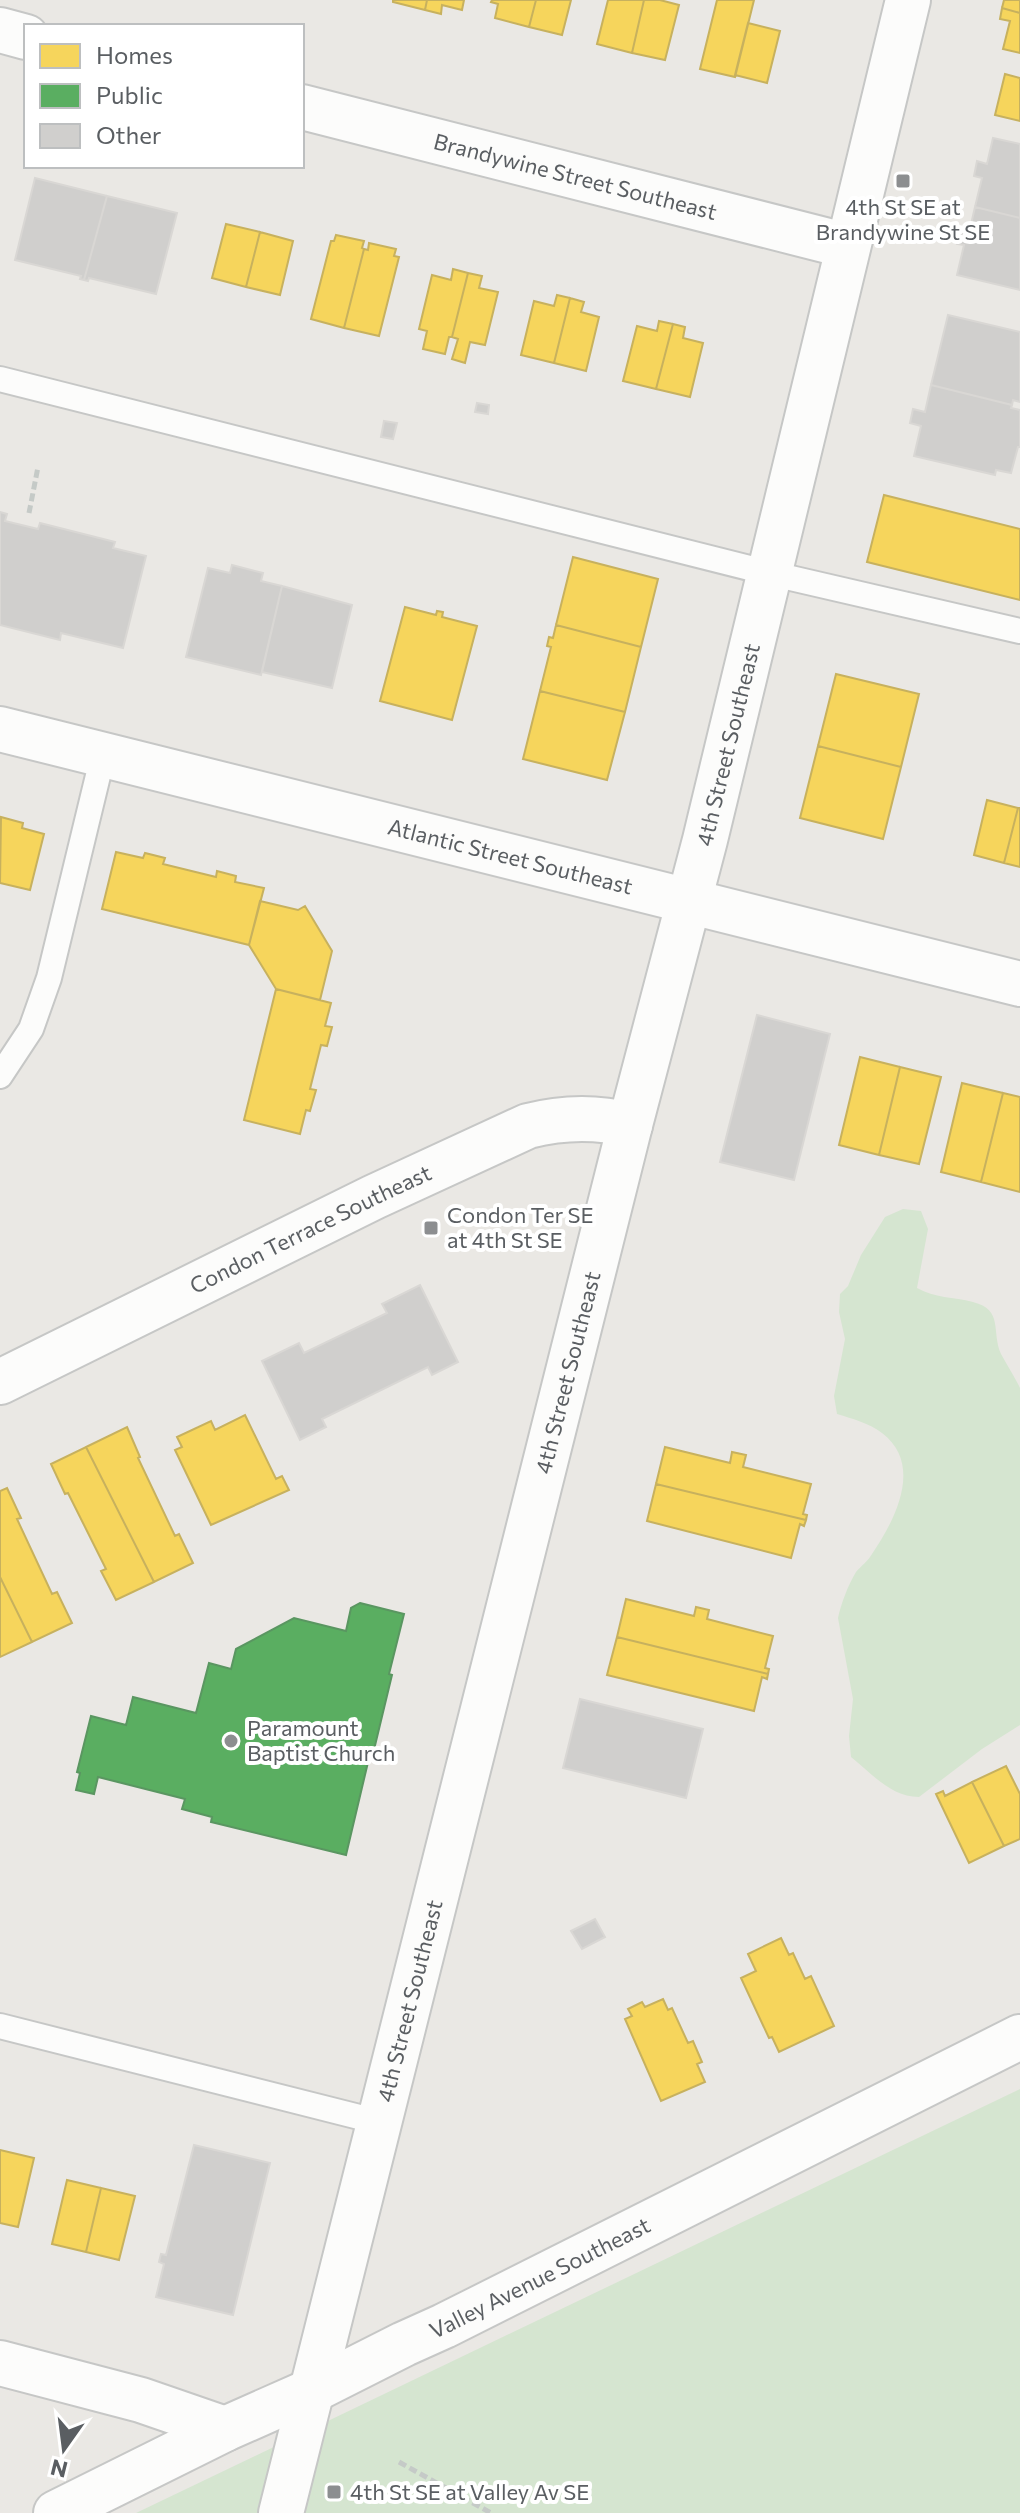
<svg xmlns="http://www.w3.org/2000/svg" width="1020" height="2513" font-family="Commissioner,sans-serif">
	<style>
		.green { fill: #d5e5d0 }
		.homes { fill: #f6d55c; stroke: #c7b15e; stroke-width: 2 }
		.public { fill: #5aae61; stroke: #5a9661; stroke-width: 2 }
		.building { fill: #d0cfcd; stroke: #d9d7d4; stroke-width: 2 }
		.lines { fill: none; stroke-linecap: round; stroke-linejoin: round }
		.service-casing { stroke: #c6c7c6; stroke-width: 28 }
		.minor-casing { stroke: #c6c7c6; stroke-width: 48 }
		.tertiary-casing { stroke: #c6c7c6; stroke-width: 48 }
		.path { stroke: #c5cac7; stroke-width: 5; stroke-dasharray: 8 4; stroke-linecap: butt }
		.service { stroke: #fcfcfb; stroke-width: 24 }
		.minor { stroke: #fcfcfb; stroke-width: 44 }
		.tertiary { stroke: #fcfcfb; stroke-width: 44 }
		.poi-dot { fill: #8c8e90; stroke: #fff; stroke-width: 3 }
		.labels { text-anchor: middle; stroke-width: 8; stroke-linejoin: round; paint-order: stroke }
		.street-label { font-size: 22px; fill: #5a5e62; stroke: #fff }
		.poi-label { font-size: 22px; fill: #5a5e62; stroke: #fff; text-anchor: start }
	</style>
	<rect width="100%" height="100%" fill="#eae8e4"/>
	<path class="green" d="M 903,1209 L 921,1211 L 928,1229 L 917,1288 C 935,1298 953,1297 973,1302 C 1004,1310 991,1331 1001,1354 C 1007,1365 1014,1376 1020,1388 L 1020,1725 L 982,1749 L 919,1797 C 891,1797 871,1773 851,1757 L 849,1736 L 853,1699 L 838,1618 C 841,1604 848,1585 856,1572 C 861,1566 868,1561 872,1554 C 895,1520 924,1465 882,1433 C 869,1423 853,1419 837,1414 L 834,1396 L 845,1339 L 839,1312 L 840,1294 L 848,1286 L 861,1255 L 885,1217 Z
		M 1020,2089 L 1020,2513 L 136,2513 Z"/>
	<path class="homes" d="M 393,0 L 427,0 L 425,10 L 393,2 Z
		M 427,0 L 464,0 L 462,10 L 442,5 L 441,14 L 425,10 Z
		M 492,0 L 536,0 L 529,27 L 495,18 L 498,4 L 491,2 Z
		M 536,0 L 571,0 L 562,35 L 529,27 Z
		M 608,0 L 644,0 L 632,53 L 597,44 Z
		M 644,0 L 660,0 L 679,5 L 665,60 L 632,53 Z
		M 717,0 L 754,0 L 735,77 L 700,69 Z
		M 1004,0 L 1020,0 L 1020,13 L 1002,8 Z
		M 1002,8 L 1020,13 L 1020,53 L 1003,49 L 1010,21 L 1000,19 Z
		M 748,23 L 780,31 L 767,83 L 735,75 Z
		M 1005,74 L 1020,78 L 1020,121 L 995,115 Z
		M 226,224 L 260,232 L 246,287 L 212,278 Z
		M 260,232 L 293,241 L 280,295 L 246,287 Z
		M 336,235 L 364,241 L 362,248 L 364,249 L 344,328 L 311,319 L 331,241 L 334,241 Z
		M 369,243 L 396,249 L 394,256 L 399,257 L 379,336 L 344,328 L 364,249 L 368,250 Z
		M 453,269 L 468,273 L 452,337 L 449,337 L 445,354 L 423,349 L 427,331 L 419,329 L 432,275 L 451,280 Z
		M 468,273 L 482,276 L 479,288 L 498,292 L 485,345 L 470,342 L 465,363 L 452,359 L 458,339 L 452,337 Z
		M 557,295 L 570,298 L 554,363 L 521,355 L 534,301 L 554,306 Z
		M 570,298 L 584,302 L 581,312 L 599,317 L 586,371 L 554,363 Z
		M 659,321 L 673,324 L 656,389 L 623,381 L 637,326 L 657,331 Z
		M 673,324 L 685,327 L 683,338 L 703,343 L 690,397 L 656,389 Z
		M 884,495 L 1020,529 L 1020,600 L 867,562 Z
		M 573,557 L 658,579 L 641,647 L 556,625 Z
		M 405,607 L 436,615 L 437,611 L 443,612 L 442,617 L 477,626 L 452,720 L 380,701 Z
		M 556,625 L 641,647 L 625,712 L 540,691 L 551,647 L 547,646 L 549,637 L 553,638 Z
		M 836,674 L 919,694 L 901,767 L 818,746 Z
		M 540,691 L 625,712 L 607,780 L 523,759 Z
		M 818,746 L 901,767 L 883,839 L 800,818 Z
		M 987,800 L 1018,808 L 1004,863 L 974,855 Z
		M 1018,808 L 1020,808 L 1020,867 L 1004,863 Z
		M 1,817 L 23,823 L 22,828 L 44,834 L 30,890 L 0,883 Z
		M 116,852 L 143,858 L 145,853 L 165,858 L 163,864 L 216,877 L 217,871 L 236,876 L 235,882 L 264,888 L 249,945 L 102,909 Z
		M 260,901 L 298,910 L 305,906 L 332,951 L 320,1000 L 276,989 L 249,945 Z
		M 276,989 L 331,1003 L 325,1026 L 332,1027 L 327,1046 L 321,1045 L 310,1089 L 316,1090 L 310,1111 L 306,1110 L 300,1134 L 244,1120 Z
		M 860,1057 L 900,1067 L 879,1155 L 839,1145 Z
		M 900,1067 L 941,1077 L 919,1164 L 879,1155 Z
		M 962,1083 L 1003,1093 L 981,1182 L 941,1172 Z
		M 1003,1093 L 1020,1097 L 1020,1192 L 981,1182 Z
		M 245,1415 L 276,1479 L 282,1476 L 289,1490 L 211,1525 L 175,1450 L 182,1447 L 177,1437 L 211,1421 L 215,1430 Z
		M 127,1427 L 140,1457 L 138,1458 L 175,1536 L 179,1534 L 193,1563 L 154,1582 L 86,1447 Z
		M 86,1447 L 154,1582 L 116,1600 L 101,1571 L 106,1569 L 68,1493 L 65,1494 L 51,1464 Z
		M 665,1447 L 730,1463 L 732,1452 L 746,1455 L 743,1467 L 811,1484 L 803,1514 L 807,1515 L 806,1520 L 656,1484 Z
		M 656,1484 L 806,1520 L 804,1526 L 800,1524 L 791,1558 L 647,1521 Z
		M 7,1488 L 21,1518 L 17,1519 L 52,1594 L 57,1592 L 72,1623 L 32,1642 L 0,1577 L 0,1491 Z
		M 0,1577 L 32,1642 L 0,1657 Z
		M 626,1599 L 694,1616 L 696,1607 L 709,1610 L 707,1619 L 773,1636 L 765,1668 L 769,1669 L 768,1674 L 617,1637 Z
		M 617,1637 L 768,1674 L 767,1679 L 762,1677 L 754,1711 L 607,1675 Z
		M 1006,1766 L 1020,1794 L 1020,1839 L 1004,1846 L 972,1782 Z
		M 972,1782 L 1004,1846 L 969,1863 L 936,1794 L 943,1791 L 945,1796 Z
		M 781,1938 L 789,1955 L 793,1953 L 805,1979 L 811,1976 L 834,2026 L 779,2052 L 772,2037 L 769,2038 L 741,1978 L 756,1971 L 748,1954 Z
		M 663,1999 L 668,2010 L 672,2008 L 688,2043 L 693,2041 L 702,2062 L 697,2064 L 705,2082 L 661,2101 L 625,2019 L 632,2016 L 628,2009 L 642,2002 L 645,2007 Z
		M 0,2150 L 34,2158 L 18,2227 L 0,2223 Z
		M 67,2180 L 101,2188 L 86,2252 L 52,2244 Z
		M 101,2188 L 135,2196 L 119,2260 L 86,2252 Z"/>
	<path class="public" d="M 360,1603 L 404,1614 L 389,1674 L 392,1675 L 372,1758 L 369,1758 L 346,1855 L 211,1822 L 212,1817 L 182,1809 L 185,1799 L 98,1777 L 94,1794 L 76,1790 L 80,1773 L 77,1772 L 91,1716 L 126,1725 L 133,1697 L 196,1713 L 209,1663 L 231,1669 L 236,1649 L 294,1618 L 346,1631 L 351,1608 Z"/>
	<path class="building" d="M 993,138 L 1020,144 L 1020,218 L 975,207 L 982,178 L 974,176 L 977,161 L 987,164 Z
		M 35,178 L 107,196 L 84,280 L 80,279 L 81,276 L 15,260 Z
		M 107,196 L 177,213 L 156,294 L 89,278 L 88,281 L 84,280 Z
		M 975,207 L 1020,218 L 1020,290 L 957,275 L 964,245 L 957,244 L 960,231 L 969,233 Z
		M 948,315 L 1020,332 L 1020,402 L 1013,400 L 1012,405 L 931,385 Z
		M 931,385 L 1012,405 L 1011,408 L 1020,410 L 1020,447 L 1018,447 L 1011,473 L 996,470 L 995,475 L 914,456 L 921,426 L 910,423 L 913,409 L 925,412 Z
		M 477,403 L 489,405 L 488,414 L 475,412 Z
		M 384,421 L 397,423 L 393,439 L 381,437 Z
		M 0,512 L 7,514 L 5,521 L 38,529 L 40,523 L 115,542 L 113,548 L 146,556 L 123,648 L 61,633 L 60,640 L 0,625 Z
		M 232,565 L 263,573 L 261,581 L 282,586 L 261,675 L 186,657 L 208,568 L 230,573 Z
		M 282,586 L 352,605 L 332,688 L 262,672 Z
		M 757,1015 L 830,1034 L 794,1180 L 720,1162 Z
		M 420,1285 L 458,1362 L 432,1375 L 428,1367 L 322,1419 L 326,1427 L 300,1440 L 262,1361 L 299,1343 L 304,1353 L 387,1313 L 382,1304 Z
		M 580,1699 L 703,1729 L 686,1798 L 563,1768 Z
		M 595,1919 L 605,1937 L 582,1949 L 571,1931 Z
		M 194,2145 L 270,2163 L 233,2315 L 156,2297 L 164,2264 L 159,2262 L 161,2254 L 166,2255 Z"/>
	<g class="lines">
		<g class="service-casing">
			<path id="service" d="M 0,379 L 769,573 L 1020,631
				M 0,1076 L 31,1029 L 49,978 L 103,755
				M 0,2026 L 379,2122"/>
		</g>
		<g class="minor-casing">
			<g id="minor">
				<path d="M 0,30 L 26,37"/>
				<path id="s1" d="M 302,107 L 848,246"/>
				<path id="s2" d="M 0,1382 L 374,1197 L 528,1126 C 563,1117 595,1116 630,1125"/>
				<path d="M 0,2363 L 141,2400 L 225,2429"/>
			</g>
		</g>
		<g class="tertiary-casing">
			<g id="tertiary">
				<path id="s3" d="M 0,729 L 1020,984"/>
				<path id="s4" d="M 56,2513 L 225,2429 L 313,2390 L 404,2344 L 444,2326 L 1020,2037"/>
				<path id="s5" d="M 281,2513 L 630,1125 L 705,840 L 908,0"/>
			</g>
		</g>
		<path class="path" d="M 29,513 L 38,467
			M 399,2462 L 491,2513"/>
		<use href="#service" class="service"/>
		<use href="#minor" class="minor"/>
		<use href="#tertiary" class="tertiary"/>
	</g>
	<g class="poi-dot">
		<rect x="895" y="173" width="16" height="16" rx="4"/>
		<rect x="423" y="1220" width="16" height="16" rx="4"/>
		<circle cx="231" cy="1741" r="8"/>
		<rect x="326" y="2484" width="16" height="16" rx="4"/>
	</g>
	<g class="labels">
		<g class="street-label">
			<text dy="8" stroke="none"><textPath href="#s1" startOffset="282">Brandywine Street Southeast</textPath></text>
			<text dy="8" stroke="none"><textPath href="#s5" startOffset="1824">4th Street Southeast</textPath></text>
			<text dy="8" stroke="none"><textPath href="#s3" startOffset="526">Atlantic Street Southeast</textPath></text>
			<text dy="8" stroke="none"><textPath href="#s2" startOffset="346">Condon Terrace Southeast</textPath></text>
			<text dy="8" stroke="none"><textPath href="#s5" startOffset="1176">4th Street Southeast</textPath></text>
			<text dy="8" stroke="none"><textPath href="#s5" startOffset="528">4th Street Southeast</textPath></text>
			<text dy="8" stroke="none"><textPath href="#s4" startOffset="538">Valley Avenue Southeast</textPath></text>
		</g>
		<g class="poi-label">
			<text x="903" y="215" text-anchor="middle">4th St SE at<tspan x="903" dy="25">Brandywine St SE</tspan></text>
			<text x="447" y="1223">Condon Ter SE<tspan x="447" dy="25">at 4th St SE</tspan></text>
			<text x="247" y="1736">Paramount<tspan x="247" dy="25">Baptist Church</tspan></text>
			<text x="350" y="2500">4th St SE at Valley Av SE</text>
		</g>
	</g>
	<rect x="24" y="24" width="280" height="144" fill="#ffffff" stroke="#bdbfc0" stroke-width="2"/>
	<rect x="40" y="44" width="40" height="24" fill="#f6d55c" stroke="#bdbfc0" stroke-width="2"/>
	<text x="96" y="64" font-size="24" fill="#5a5e62">Homes</text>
	<rect x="40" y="84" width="40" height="24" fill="#5aae61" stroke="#bdbfc0" stroke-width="2"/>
	<text x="96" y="104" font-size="24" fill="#5a5e62">Public</text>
	<rect x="40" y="124" width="40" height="24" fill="#d0cfcd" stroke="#bdbfc0" stroke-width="2"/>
	<text x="96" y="144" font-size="24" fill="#5a5e62">Other</text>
	<g transform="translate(64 2449) rotate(194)" stroke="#ffffff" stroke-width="6" paint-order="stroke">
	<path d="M0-6L14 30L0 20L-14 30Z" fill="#5a5e62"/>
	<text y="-12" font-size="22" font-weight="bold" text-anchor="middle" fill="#5a5e62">N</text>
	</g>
</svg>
